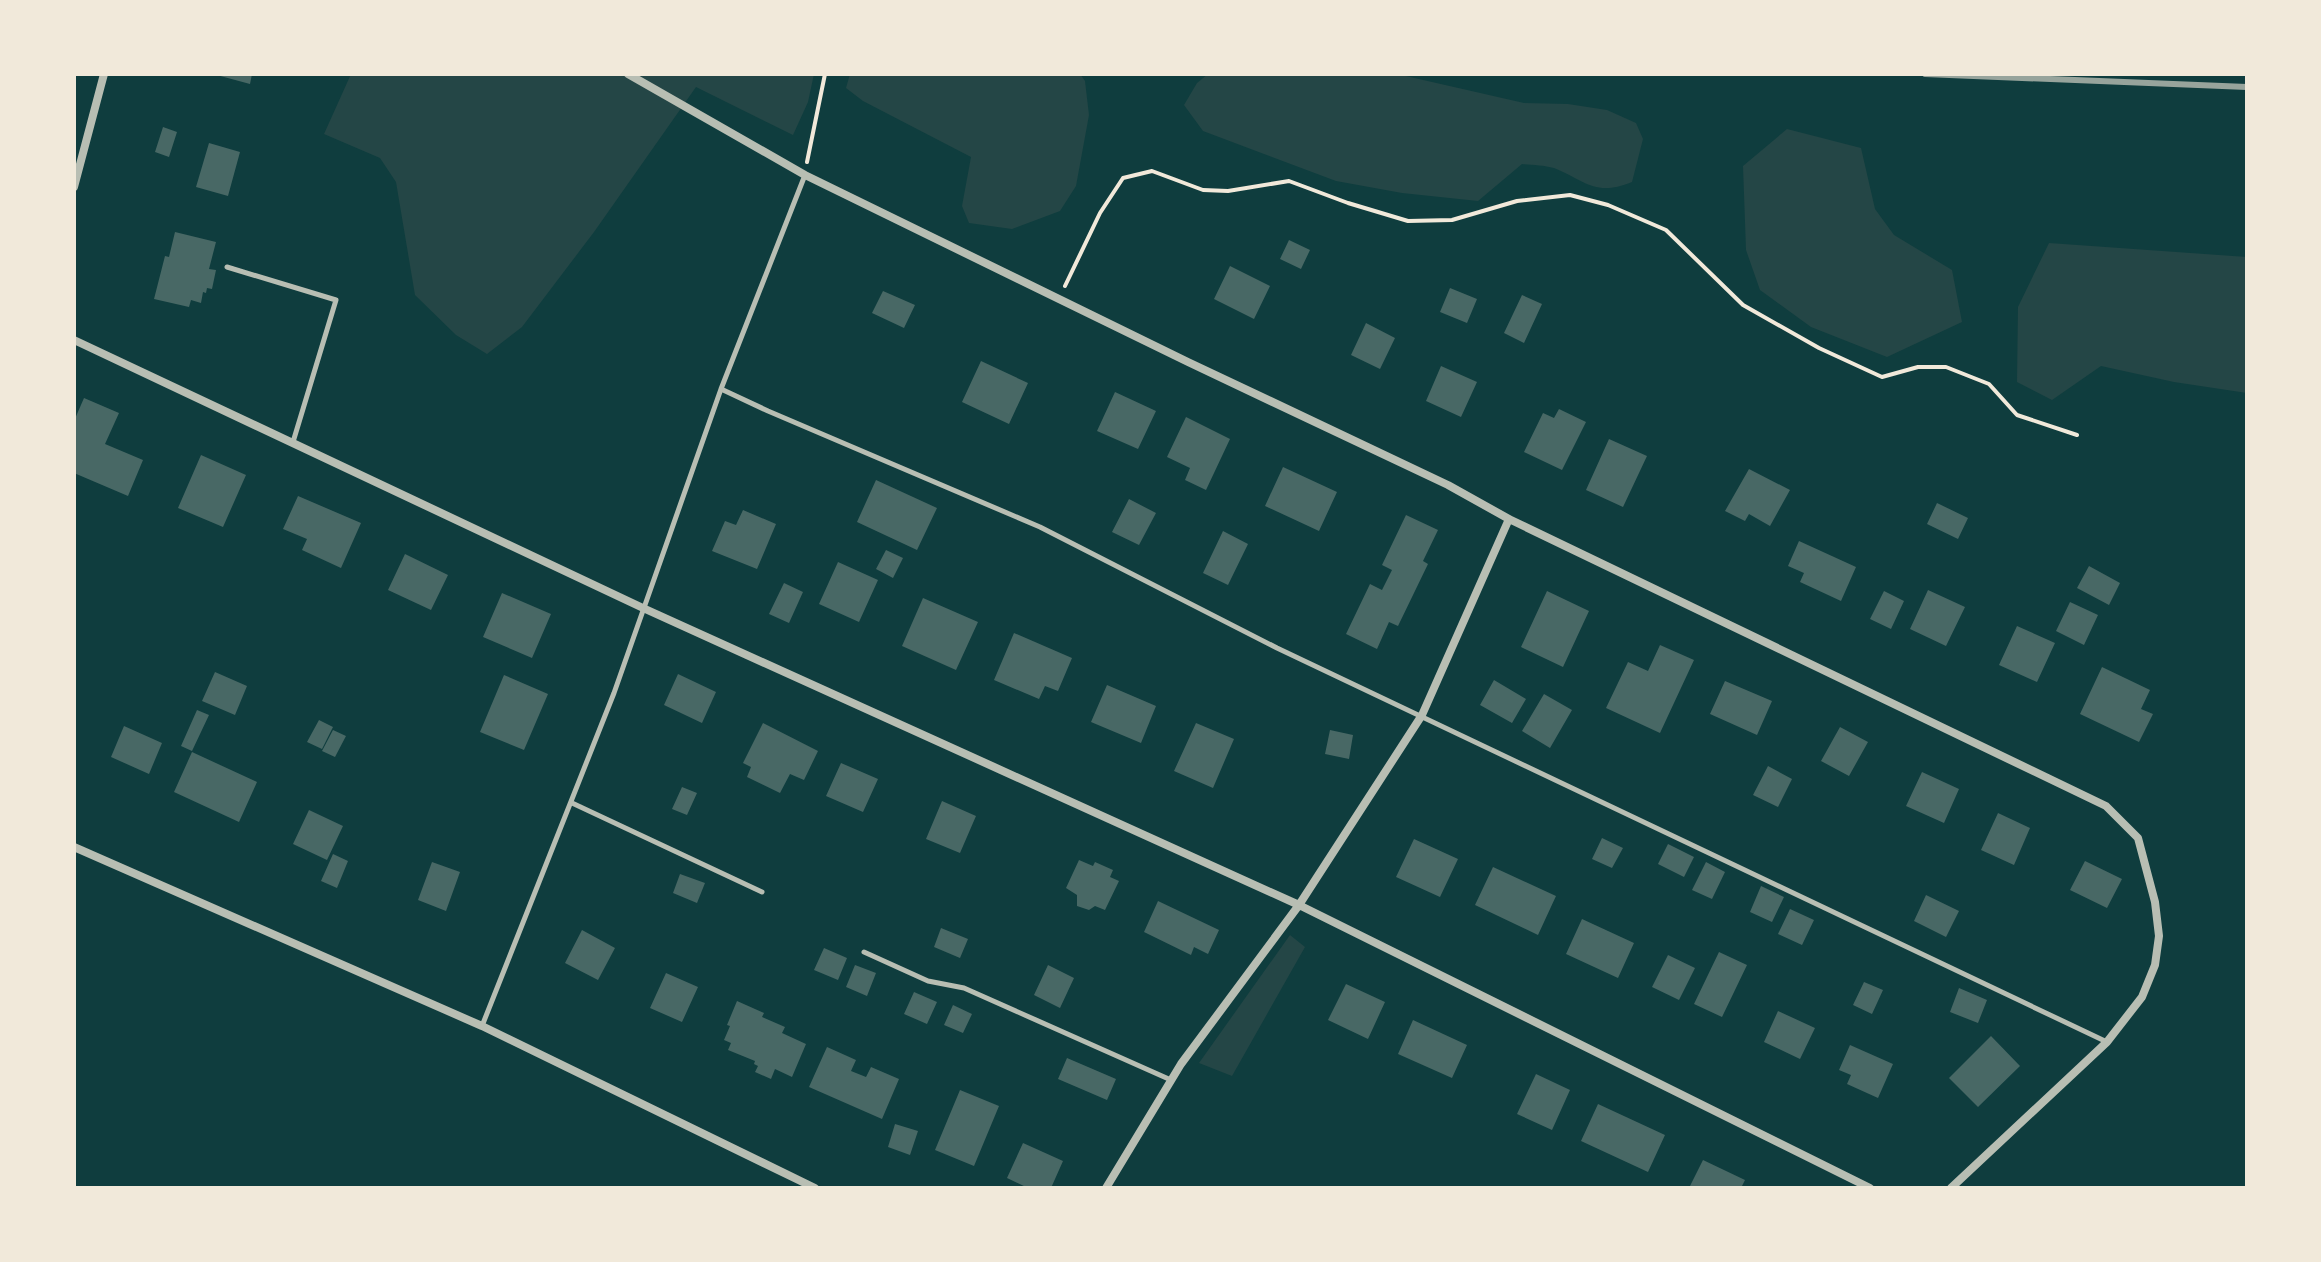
<svg xmlns="http://www.w3.org/2000/svg" width="2321" height="1262" font-family="Helvetica,sans-serif">
	<style>
		.green { fill: #244646 }
		.building { fill: #486865 }
		.lines { fill: none; stroke-linecap: round; stroke-linejoin: round }
		.path { stroke: #f1e9da; stroke-width: 4 }
		.service { stroke: #b8beb3; stroke-width: 5 }
		.minor { stroke: #b8beb3; stroke-width: 8 }
		.rail { stroke: #97a49c; stroke-width: 6 }
	</style>
	<rect width="100%" height="100%" fill="#0f3d3e"/>
	<path class="green" d="M 351,74 L 814,74 L 808,102 L 793,135 L 696,87 L 594,232 L 522,327 L 487,354 L 456,335 L 415,295 L 396,182 L 380,158 L 324,134 Z
		M 850,74 L 1080,74 L 1085,81 L 1089,115 L 1076,186 L 1060,211 L 1012,229 L 969,223 L 962,206 L 971,157 L 863,101 L 846,88 Z
		M 1208,74 L 1397,74 L 1524,103 L 1568,104 L 1607,110 L 1636,123 L 1643,139 L 1632,182 C 1595,197 1586,181 1554,168 C 1544,165 1532,165 1522,164 L 1478,201 L 1402,193 L 1336,181 L 1203,131 L 1184,105 L 1197,83 Z
		M 1787,129 L 1861,148 L 1875,209 L 1894,235 L 1952,270 L 1962,322 L 1887,357 L 1811,327 L 1760,290 L 1746,250 L 1743,166 Z
		M 2049,243 L 2247,257 L 2247,393 L 2174,382 L 2101,366 L 2052,400 L 2017,382 L 2018,307 Z
		M 1290,935 L 1305,947 L 1232,1076 L 1199,1063 Z"/>
	<path class="building" d="M 213,74 L 252,74 L 250,84 Z
		M 163,127 L 177,132 L 169,157 L 155,152 Z
		M 209,143 L 240,152 L 228,196 L 196,187 Z
		M 175,232 L 216,242 L 209,269 L 216,270 L 212,289 L 207,288 L 206,293 L 203,292 L 201,303 L 191,300 L 189,307 L 154,299 L 165,256 L 169,257 Z
		M 1289,240 L 1310,250 L 1301,269 L 1280,259 Z
		M 1230,266 L 1270,286 L 1254,319 L 1214,299 Z
		M 1450,288 L 1477,299 L 1467,323 L 1440,312 Z
		M 883,291 L 915,305 L 904,328 L 872,313 Z
		M 1522,295 L 1542,304 L 1524,343 L 1504,333 Z
		M 1366,323 L 1395,338 L 1380,369 L 1351,355 Z
		M 981,361 L 1028,383 L 1009,424 L 962,402 Z
		M 1441,366 L 1477,382 L 1461,417 L 1426,401 Z
		M 1115,392 L 1156,411 L 1138,449 L 1097,431 Z
		M 84,398 L 119,413 L 105,444 L 143,460 L 128,496 L 74,473 L 74,421 Z
		M 1559,409 L 1586,422 L 1562,470 L 1524,452 L 1543,413 L 1554,418 Z
		M 1186,417 L 1230,439 L 1206,490 L 1185,480 L 1190,468 L 1167,457 Z
		M 1609,439 L 1647,456 L 1623,507 L 1586,490 Z
		M 201,455 L 246,475 L 223,527 L 178,508 Z
		M 1283,467 L 1337,492 L 1319,531 L 1265,506 Z
		M 1749,469 L 1790,490 L 1770,526 L 1749,514 L 1745,521 L 1725,511 Z
		M 876,480 L 937,508 L 917,550 L 857,522 Z
		M 298,496 L 361,523 L 341,568 L 302,550 L 307,539 L 283,529 Z
		M 1129,499 L 1156,513 L 1139,545 L 1112,532 Z
		M 1937,503 L 1968,518 L 1958,539 L 1927,524 Z
		M 743,510 L 776,524 L 757,569 L 712,551 L 725,521 L 736,525 Z
		M 1406,515 L 1438,530 L 1423,561 L 1428,564 L 1398,626 L 1389,622 L 1377,649 L 1346,634 L 1370,584 L 1382,590 L 1392,570 L 1382,565 Z
		M 1223,531 L 1248,544 L 1228,585 L 1203,573 Z
		M 1799,541 L 1856,567 L 1841,601 L 1800,582 L 1804,573 L 1788,566 Z
		M 886,550 L 903,558 L 893,578 L 876,569 Z
		M 405,554 L 448,575 L 431,610 L 388,590 Z
		M 838,562 L 878,580 L 859,622 L 819,604 Z
		M 2089,566 L 2120,583 L 2109,605 L 2077,588 Z
		M 784,583 L 803,592 L 789,623 L 769,614 Z
		M 1928,590 L 1965,607 L 1946,646 L 1910,629 Z
		M 1547,591 L 1589,611 L 1563,667 L 1521,647 Z
		M 1884,591 L 1904,601 L 1891,629 L 1870,619 Z
		M 502,593 L 551,614 L 532,658 L 483,637 Z
		M 923,598 L 978,622 L 956,670 L 902,646 Z
		M 2070,602 L 2098,615 L 2084,645 L 2056,631 Z
		M 2017,626 L 2055,643 L 2037,682 L 1999,665 Z
		M 1014,633 L 1072,658 L 1058,691 L 1045,686 L 1039,699 L 994,680 Z
		M 1660,645 L 1694,660 L 1660,733 L 1606,708 L 1628,662 L 1648,671 Z
		M 2102,667 L 2150,690 L 2141,709 L 2153,714 L 2139,742 L 2080,714 Z
		M 215,672 L 247,686 L 235,715 L 202,701 Z
		M 678,674 L 716,692 L 702,723 L 664,705 Z
		M 504,675 L 548,694 L 524,750 L 480,732 Z
		M 1494,680 L 1526,699 L 1512,723 L 1480,705 Z
		M 1725,681 L 1772,701 L 1757,735 L 1710,714 Z
		M 1107,685 L 1156,706 L 1141,743 L 1091,722 Z
		M 1544,694 L 1572,710 L 1550,748 L 1522,731 Z
		M 197,710 L 209,715 L 192,751 L 181,746 Z
		M 319,720 L 333,727 L 322,749 L 307,742 Z
		M 763,723 L 818,751 L 804,780 L 790,774 L 780,793 L 747,777 L 751,767 L 743,763 Z
		M 1196,723 L 1234,739 L 1213,788 L 1174,771 Z
		M 124,726 L 162,743 L 149,774 L 111,757 Z
		M 1840,727 L 1868,742 L 1849,776 L 1821,761 Z
		M 333,730 L 346,736 L 335,757 L 322,751 Z
		M 1330,730 L 1353,735 L 1349,759 L 1325,754 Z
		M 192,752 L 257,782 L 239,822 L 174,792 Z
		M 841,763 L 878,779 L 863,812 L 826,796 Z
		M 1768,766 L 1792,779 L 1778,807 L 1753,795 Z
		M 1922,772 L 1959,789 L 1944,823 L 1906,806 Z
		M 682,787 L 697,793 L 687,815 L 672,809 Z
		M 942,801 L 976,816 L 960,853 L 926,839 Z
		M 309,810 L 343,826 L 327,860 L 293,844 Z
		M 1998,813 L 2030,828 L 2014,865 L 1981,850 Z
		M 1602,838 L 1623,848 L 1612,868 L 1592,859 Z
		M 1414,839 L 1458,859 L 1440,897 L 1396,877 Z
		M 1668,844 L 1694,857 L 1684,877 L 1658,864 Z
		M 333,854 L 348,861 L 337,888 L 321,881 Z
		M 1079,860 L 1093,866 L 1095,862 L 1113,870 L 1110,877 L 1119,881 L 1105,910 L 1095,906 L 1089,910 L 1077,906 L 1077,895 L 1066,888 Z
		M 2085,861 L 2122,879 L 2107,908 L 2070,890 Z
		M 432,862 L 460,872 L 446,911 L 418,900 Z
		M 1706,862 L 1725,872 L 1712,899 L 1692,890 Z
		M 1493,867 L 1556,896 L 1538,935 L 1475,905 Z
		M 680,874 L 705,883 L 697,903 L 673,893 Z
		M 1761,886 L 1784,897 L 1772,922 L 1750,912 Z
		M 1926,895 L 1959,911 L 1946,937 L 1914,921 Z
		M 1158,901 L 1219,930 L 1208,954 L 1194,947 L 1191,955 L 1144,932 Z
		M 1790,909 L 1814,920 L 1802,945 L 1778,934 Z
		M 1582,919 L 1634,943 L 1618,978 L 1566,954 Z
		M 941,928 L 968,939 L 960,958 L 934,947 Z
		M 582,930 L 615,948 L 598,980 L 565,963 Z
		M 824,948 L 847,958 L 838,980 L 814,970 Z
		M 1719,952 L 1747,965 L 1722,1017 L 1694,1004 Z
		M 1668,955 L 1695,968 L 1679,1000 L 1652,987 Z
		M 855,965 L 876,973 L 867,996 L 846,987 Z
		M 1048,965 L 1074,978 L 1060,1008 L 1034,995 Z
		M 666,973 L 698,987 L 682,1022 L 650,1008 Z
		M 1864,982 L 1883,990 L 1872,1014 L 1853,1005 Z
		M 1346,984 L 1385,1002 L 1368,1039 L 1328,1020 Z
		M 1959,988 L 1987,1000 L 1978,1023 L 1950,1012 Z
		M 914,992 L 937,1002 L 927,1024 L 904,1014 Z
		M 737,1001 L 764,1013 L 762,1017 L 785,1027 L 782,1033 L 806,1044 L 792,1077 L 775,1069 L 771,1079 L 755,1072 L 758,1066 L 754,1064 L 755,1061 L 728,1050 L 731,1043 L 724,1040 L 730,1026 L 727,1025 Z
		M 953,1005 L 972,1014 L 963,1033 L 944,1025 Z
		M 1778,1011 L 1815,1028 L 1800,1059 L 1764,1042 Z
		M 1413,1020 L 1467,1045 L 1452,1078 L 1398,1054 Z
		M 1991,1036 L 2020,1066 L 1978,1107 L 1949,1078 Z
		M 1850,1045 L 1893,1064 L 1878,1098 L 1847,1084 L 1851,1075 L 1839,1070 Z
		M 827,1047 L 856,1060 L 851,1071 L 866,1077 L 871,1067 L 899,1079 L 882,1119 L 809,1087 Z
		M 1067,1058 L 1116,1079 L 1107,1100 L 1058,1079 Z
		M 1536,1074 L 1570,1090 L 1552,1130 L 1517,1114 Z
		M 960,1090 L 999,1106 L 974,1166 L 935,1150 Z
		M 1598,1104 L 1665,1135 L 1648,1172 L 1581,1141 Z
		M 895,1124 L 918,1131 L 910,1155 L 888,1147 Z
		M 1023,1143 L 1063,1161 L 1051,1188 L 1028,1188 L 1007,1178 Z
		M 1703,1160 L 1745,1180 L 1741,1188 L 1689,1188 Z"/>
	<g class="lines">
		<path class="path" d="M 807,162 L 825,74
			M 1065,286 L 1100,213 L 1123,178 L 1152,171 L 1203,190 L 1228,191 L 1289,181 L 1348,203 L 1408,221 L 1452,220 L 1517,201 L 1570,195 L 1608,205 L 1666,230 L 1743,305 L 1819,348 L 1882,377 L 1918,367 L 1946,367 L 1989,384 L 2017,415 L 2077,435"/>
		<path class="service" d="M 227,267 L 336,300 L 293,442
			M 721,389 L 768,411 L 1040,527 L 1277,648 L 2107,1042
			M 572,803 L 762,892
			M 864,952 L 928,981 L 964,988 L 1171,1080
			M 482,1026 L 614,693 L 721,389 L 805,175"/>
		<path class="minor" d="M 628,74 L 805,175 L 1188,362 L 1448,485 L 1509,519 L 2106,806 L 2138,838 L 2155,902 L 2159,936 L 2155,965 L 2142,997 L 2107,1042 L 1951,1188
			M 74,187 L 104,74
			M 74,340 L 643,608 L 1299,905 L 1870,1188
			M 74,847 L 482,1026 L 815,1188
			M 1106,1188 L 1181,1064 L 1299,905 L 1422,715 L 1509,519"/>
		<path class="rail" d="M 1925,74 L 2247,87"/>
	</g>
	<rect width="2321" height="1262" fill="none" stroke="#f1e9da" stroke-width="152"/>
</svg>
